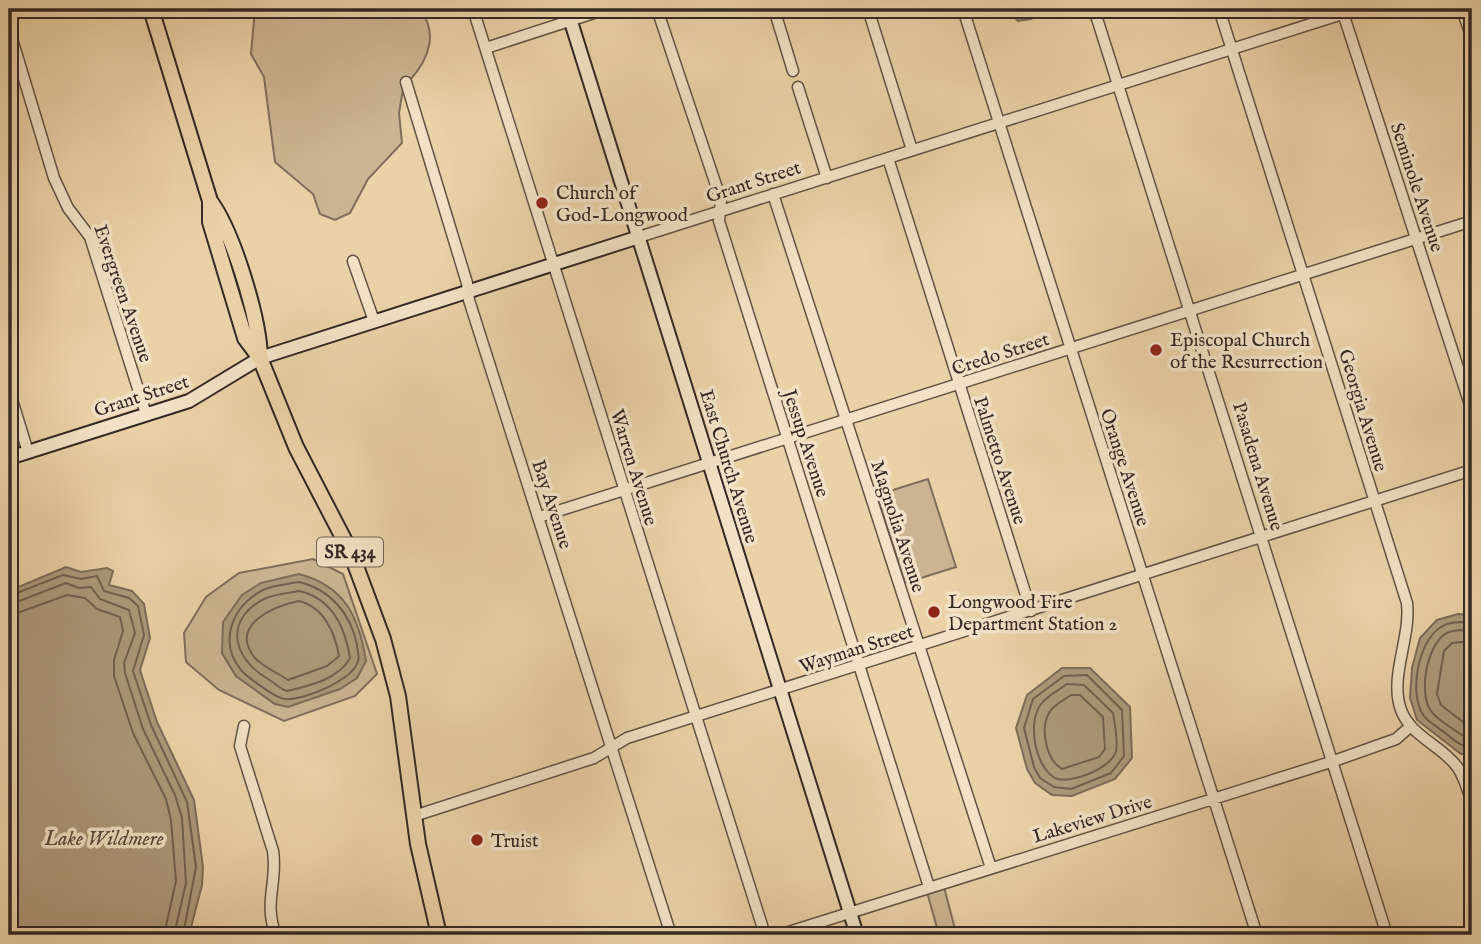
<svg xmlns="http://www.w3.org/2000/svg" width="1481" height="944" font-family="'IM FELL English',serif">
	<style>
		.green { fill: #ccb492; stroke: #806e5b; stroke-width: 2; fill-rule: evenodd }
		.water { fill: #ad987b; stroke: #7d6c58; stroke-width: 2 }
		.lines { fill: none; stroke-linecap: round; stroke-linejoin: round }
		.shore { stroke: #716050; stroke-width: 2 }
		.street-casing { stroke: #625345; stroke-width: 13 }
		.secondary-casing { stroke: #352924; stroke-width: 16 }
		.primary-casing { stroke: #352924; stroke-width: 18 }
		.street { stroke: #f2e1c6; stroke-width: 10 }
		.secondary { stroke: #f2e1c6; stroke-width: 12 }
		.primary { stroke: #ebd1a8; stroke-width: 14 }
		.poi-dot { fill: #8f2418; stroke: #f2e1c6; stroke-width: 2.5 }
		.labels { text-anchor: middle; stroke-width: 7; stroke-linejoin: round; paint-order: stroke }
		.shield { fill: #f2e1c6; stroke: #6e6055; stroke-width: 2 }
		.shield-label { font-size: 18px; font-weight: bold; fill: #352924 }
		.street-label { font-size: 19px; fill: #352924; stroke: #f2e1c6 }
		.poi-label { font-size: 19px; fill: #352924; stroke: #f2e1c6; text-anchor: start }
		.water-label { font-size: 21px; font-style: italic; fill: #594a3e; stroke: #f2e1c6 }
	</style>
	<rect width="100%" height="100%" fill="#ebd1a8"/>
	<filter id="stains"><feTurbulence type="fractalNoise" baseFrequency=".00286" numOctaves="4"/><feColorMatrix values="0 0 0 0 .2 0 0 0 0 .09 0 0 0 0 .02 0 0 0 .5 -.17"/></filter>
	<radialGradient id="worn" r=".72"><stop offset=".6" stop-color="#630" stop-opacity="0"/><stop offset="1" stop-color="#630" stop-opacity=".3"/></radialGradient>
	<path class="green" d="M 255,9 L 419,9 C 439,32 429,59 410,80 L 401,80 L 403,89 L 399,113 L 402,143 L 368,179 L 350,213 L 335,220 L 320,214 L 313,194 L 275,162 L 264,77 L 251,54 Z
		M 928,479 L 956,567 L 905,583 L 877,495 Z
		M 313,559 L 343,574 L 377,674 L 355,696 L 284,721 L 219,690 L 186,662 L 184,633 L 206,597 L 239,573 ZM 222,653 L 275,704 L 236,676 Z
		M 944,887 L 955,929 L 957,935 L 939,935 L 927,892 Z"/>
	<path class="water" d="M 1006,9 L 1047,9 L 1031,19 L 1018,21 Z
		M 66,567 L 81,572 L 107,568 L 113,571 L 109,585 L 132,591 L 144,604 L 150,638 L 140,670 L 157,722 L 194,800 L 203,867 L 202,885 L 189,935 L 9,935 L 9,591 Z
		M 299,574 C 345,586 359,617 366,661 L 357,678 L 340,689 L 288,707 L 275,704 L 236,676 L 222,653 L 223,622 L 242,595 L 261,583 Z
		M 1458,614 L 1472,615 L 1472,755 L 1461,754 L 1417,720 L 1410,698 L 1412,668 L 1420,638 L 1437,620 Z
		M 1062,668 L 1090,668 L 1130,707 L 1132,758 L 1115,779 L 1072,796 L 1052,795 L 1035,783 L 1027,769 L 1016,728 L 1027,695 Z"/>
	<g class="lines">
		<path class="shore" d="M 299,582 C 330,589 351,614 357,645 C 357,650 360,657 358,661 C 353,680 303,701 285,699 C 277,699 247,677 241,670 C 218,642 232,606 263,590 C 273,585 288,584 299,582 Z
			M 299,591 C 332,598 345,627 350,658 C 339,679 309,686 287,691 C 279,689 275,683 268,679 C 232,658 223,619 266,598 C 276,594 289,593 299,591 Z
			M 9,596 L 63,575 L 81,579 L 97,576 L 104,591 L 129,598 L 138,606 L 144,635 L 133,671 L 151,725 L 187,802 L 196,867 L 183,935
			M 299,601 C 324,607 335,633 339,656 L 327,666 L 288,680 C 278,673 263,667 255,658 C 228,625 274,606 299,601 Z
			M 9,605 L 66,583 L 79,588 L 91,587 L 100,599 L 129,610 L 135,633 L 124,663 L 125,673 L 143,729 L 175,795 L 182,818 L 186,883 L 174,935
			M 9,616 L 67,595 L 85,598 L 97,609 L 120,617 L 123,631 L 114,660 L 114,676 L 133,733 L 166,799 L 171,820 L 176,881 L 164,935
			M 1472,622 C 1462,622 1450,621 1441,627 C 1418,641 1408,694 1424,716 C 1428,722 1439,728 1445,733 C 1454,740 1461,747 1472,748
			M 1472,631 C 1463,630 1453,629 1445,634 C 1427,646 1418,693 1431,711 C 1439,722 1456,730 1466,738 L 1472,739
			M 1472,641 L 1452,643 L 1444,651 L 1437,694 L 1441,705 L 1472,729
			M 1087,675 L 1122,710 L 1124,756 L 1111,773 L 1071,789 L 1054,787 L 1040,778 L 1034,767 L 1024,728 L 1033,699 L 1064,676 Z
			M 1067,684 L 1084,685 L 1113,713 C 1115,724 1118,740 1116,751 C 1112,768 1070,785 1055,778 C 1035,767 1027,722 1041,704 C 1047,696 1059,690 1067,684 Z
			M 1071,695 L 1080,695 L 1103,717 L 1105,749 L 1099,757 L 1062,769 C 1046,760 1040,728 1049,713 C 1053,705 1064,700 1071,695 Z"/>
		<g class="street-casing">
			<path id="street" d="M 473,9 L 765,935
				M 657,9 L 721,200 L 719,221 L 929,887
				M 774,9 L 793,71
				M 868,9 L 912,150
				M 963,9 L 1257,935
				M 1094,9 L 1387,935
				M 1219,9 L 1407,603 C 1411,638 1389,677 1401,710 C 1411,737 1443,746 1458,768 C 1465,779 1468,791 1472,803
				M 1462,9 L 1472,39
				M 1343,13 L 1472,411
				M 9,29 L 54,178 L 68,208 L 90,237 L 146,414
				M 486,48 L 606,9
				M 406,82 L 467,283 L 469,300 L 671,935
				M 798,87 L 827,178
				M 888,158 L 1031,611
				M 773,194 L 991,868
				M 639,237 L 1358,9
				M 353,261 L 374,321
				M 9,390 L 28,452
				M 539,517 L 1472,221
				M 244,726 L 240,746 L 273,851 C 278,882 263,903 276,935
				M 414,816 L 594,758 L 627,738 L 1472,470
				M 779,935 L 1334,761 L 1396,739 L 1411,726"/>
		</g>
		<g class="secondary-casing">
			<path id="secondary" d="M 567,9 L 857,935
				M 9,458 L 189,401 L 260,358 L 639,237"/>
		</g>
		<g class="primary-casing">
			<path id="primary" d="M 151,9 L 210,201 L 210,222 L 245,338 L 260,358 L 296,447 L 351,553 L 383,639 L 398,696 L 418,844 L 439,935
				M 210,201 C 233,232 259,318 260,357"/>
		</g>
		<use href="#street" class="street"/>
		<use href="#secondary" class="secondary"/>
		<use href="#primary" class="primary"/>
	</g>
	<g class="poi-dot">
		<circle cx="542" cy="203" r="7"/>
		<circle cx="1156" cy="350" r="7"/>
		<circle cx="934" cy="612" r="7"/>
		<circle cx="477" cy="840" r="7"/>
	</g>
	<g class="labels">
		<rect class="shield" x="317" y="537.5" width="66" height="29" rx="5"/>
		<g class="shield-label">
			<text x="350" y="558">SR 434</text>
		</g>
		<g class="street-label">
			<text transform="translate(753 181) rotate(-18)" y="7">Grant Street</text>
			<text transform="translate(1418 187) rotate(72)" y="7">Seminole Avenue</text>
			<text transform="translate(124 293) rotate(71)" y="7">Evergreen Avenue</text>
			<text transform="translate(1000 353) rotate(-18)" y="7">Credo Street</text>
			<text transform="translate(141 395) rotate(-18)" y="7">Grant Street</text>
			<text transform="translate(1364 410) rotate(73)" y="7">Georgia Avenue</text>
			<text transform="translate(807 443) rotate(72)" y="7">Jessup Avenue</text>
			<text transform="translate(1001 460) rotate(72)" y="7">Palmetto Avenue</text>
			<text transform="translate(730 466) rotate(73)" y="7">East Church Avenue</text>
			<text transform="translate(1259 466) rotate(73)" y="7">Pasadena Avenue</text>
			<text transform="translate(635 467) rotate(73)" y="7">Warren Avenue</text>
			<text transform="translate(1126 467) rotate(72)" y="7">Orange Avenue</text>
			<text transform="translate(553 504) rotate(72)" y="7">Bay Avenue</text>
			<text transform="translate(899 526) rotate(72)" y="7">Magnolia Avenue</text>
			<text transform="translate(856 648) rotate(-18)" y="7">Wayman Street</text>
			<text transform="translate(1092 818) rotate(-17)" y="7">Lakeview Drive</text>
		</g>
		<g class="poi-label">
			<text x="556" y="199">Church of<tspan x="556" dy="22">God-Longwood</tspan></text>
			<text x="1170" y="346">Episcopal Church<tspan x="1170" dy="22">of the Resurrection</tspan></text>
			<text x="948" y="608">Longwood Fire<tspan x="948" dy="22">Department Station 2</tspan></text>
			<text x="491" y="847">Truist</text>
		</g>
		<g class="water-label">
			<text x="104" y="845">Lake Wildmere</text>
		</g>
	</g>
	<rect width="1481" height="944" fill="none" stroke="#ebd1a8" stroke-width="35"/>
	<rect x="10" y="10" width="1460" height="923" fill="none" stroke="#352924" stroke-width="3.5"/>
	<rect x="18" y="18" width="1446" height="909" fill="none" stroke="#352924" stroke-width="2"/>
	<rect width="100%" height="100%" filter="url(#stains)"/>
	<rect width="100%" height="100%" fill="url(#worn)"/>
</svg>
